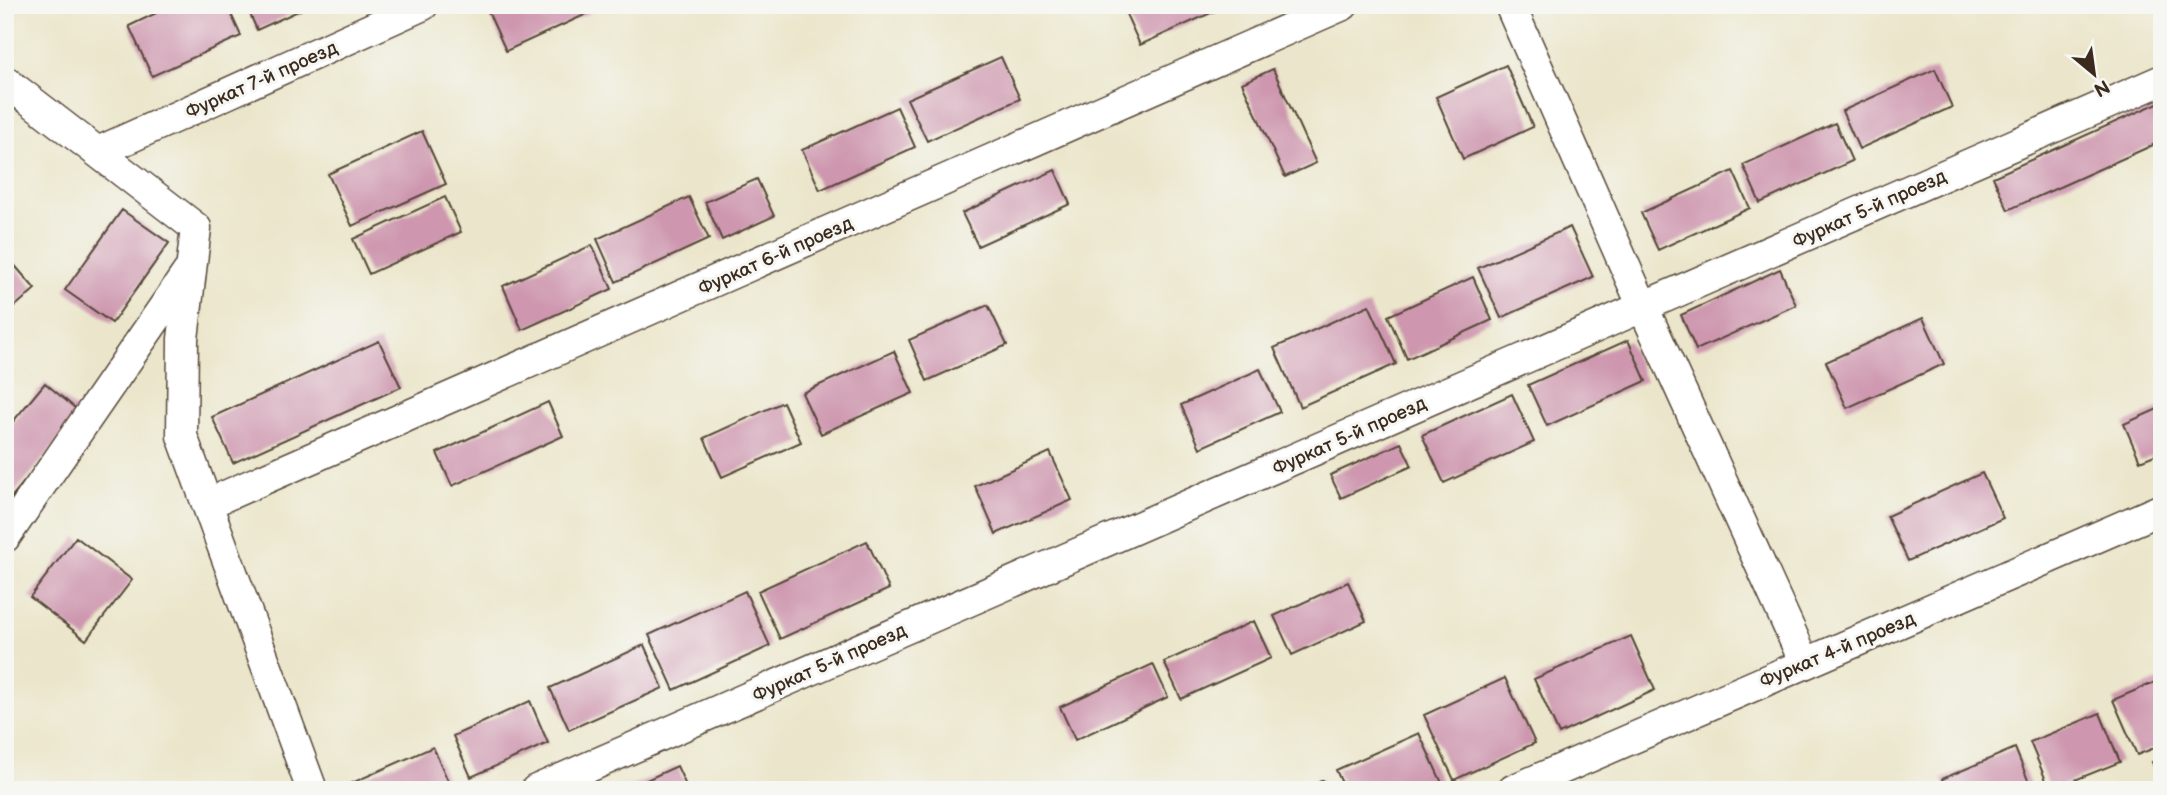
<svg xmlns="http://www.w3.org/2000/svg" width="2167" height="795" font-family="'Balsamiq Sans',sans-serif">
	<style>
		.building { fill: #ce97af }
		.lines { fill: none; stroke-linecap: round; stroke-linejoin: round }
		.street-casing { stroke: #554638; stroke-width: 33 }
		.street { stroke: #fff; stroke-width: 30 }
		.labels { text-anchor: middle; stroke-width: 6; stroke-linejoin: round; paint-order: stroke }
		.street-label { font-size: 19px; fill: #3b2a1e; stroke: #f6f6f2 }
	</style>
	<rect width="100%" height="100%" fill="#f6f6f2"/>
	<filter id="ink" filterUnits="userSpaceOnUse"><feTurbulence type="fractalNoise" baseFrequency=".0143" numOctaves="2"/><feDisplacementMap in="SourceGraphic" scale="14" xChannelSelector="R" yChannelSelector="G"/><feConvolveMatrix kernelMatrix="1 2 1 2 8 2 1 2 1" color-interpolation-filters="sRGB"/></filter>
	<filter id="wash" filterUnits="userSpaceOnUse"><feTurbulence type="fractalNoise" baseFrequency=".00686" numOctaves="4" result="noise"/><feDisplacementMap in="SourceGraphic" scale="28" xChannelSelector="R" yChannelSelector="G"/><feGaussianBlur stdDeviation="1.57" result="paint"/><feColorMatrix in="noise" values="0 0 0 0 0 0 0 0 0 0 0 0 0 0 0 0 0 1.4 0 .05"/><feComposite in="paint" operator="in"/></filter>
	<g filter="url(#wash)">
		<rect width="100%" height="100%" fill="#ebe6cb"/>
		<g id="blocks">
			<path class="building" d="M 173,5 L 227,5 L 241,36 L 152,76 L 129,26 Z
				M 246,5 L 311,5 L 257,30 Z
				M 485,5 L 587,5 L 591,12 L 506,51 Z
				M 1122,5 L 1221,5 L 1222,8 L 1140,45 Z
				M 1001,57 L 1020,99 L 927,141 L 907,99 Z
				M 1506,65 L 1533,127 L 1463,159 L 1436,97 Z
				M 1273,69 L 1316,163 L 1285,177 L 1242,83 Z
				M 1935,69 L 1952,107 L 1859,149 L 1842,111 Z
				M 2162,101 L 2162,141 L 2008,210 L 1993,177 Z
				M 897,107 L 915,147 L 820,190 L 802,150 Z
				M 1835,123 L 1852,161 L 1760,203 L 1743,165 Z
				M 422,131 L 446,184 L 352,226 L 328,174 Z
				M 1055,170 L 1070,204 L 978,246 L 962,213 Z
				M 1733,171 L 1750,208 L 1658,250 L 1641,213 Z
				M 757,179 L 774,216 L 722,240 L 705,202 Z
				M 445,197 L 461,232 L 369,274 L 353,239 Z
				M 689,197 L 709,239 L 616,282 L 597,239 Z
				M 122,210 L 169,243 L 112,323 L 65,290 Z
				M 1570,227 L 1593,277 L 1501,318 L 1478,268 Z
				M 592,245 L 612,289 L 522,330 L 503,286 Z
				M 5,254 L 35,289 L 5,315 Z
				M 1780,269 L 1796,305 L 1696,350 L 1681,315 Z
				M 1473,277 L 1492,320 L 1407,359 L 1388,316 Z
				M 988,305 L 1007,345 L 927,381 L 909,340 Z
				M 1369,305 L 1396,364 L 1300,407 L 1274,348 Z
				M 1923,318 L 1944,364 L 1847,408 L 1826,362 Z
				M 1628,340 L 1646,381 L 1547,426 L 1528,385 Z
				M 379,341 L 401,387 L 233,463 L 212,417 Z
				M 894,351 L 913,393 L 821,434 L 802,393 Z
				M 1260,369 L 1280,412 L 1200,448 L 1181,405 Z
				M 45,383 L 81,413 L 5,505 L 5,431 Z
				M 1512,394 L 1534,442 L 1444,483 L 1422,435 Z
				M 548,402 L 563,436 L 452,486 L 437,453 Z
				M 783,402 L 801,442 L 722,477 L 704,438 Z
				M 2162,407 L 2162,452 L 2140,461 L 2124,424 Z
				M 1401,443 L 1412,466 L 1341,498 L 1330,475 Z
				M 1050,452 L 1072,500 L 996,534 L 975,486 Z
				M 1982,473 L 2003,518 L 1908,561 L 1887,516 Z
				M 76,537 L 132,580 L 86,640 L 30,597 Z
				M 867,541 L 889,589 L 780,639 L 758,591 Z
				M 1348,582 L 1366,621 L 1292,655 L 1274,616 Z
				M 745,591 L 770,646 L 674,690 L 649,635 Z
				M 1254,621 L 1271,658 L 1181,699 L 1164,662 Z
				M 1631,636 L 1655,690 L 1559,734 L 1534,679 Z
				M 644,645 L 663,688 L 569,730 L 550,688 Z
				M 1153,664 L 1168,697 L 1075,740 L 1060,707 Z
				M 1505,678 L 1535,743 L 1454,780 L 1424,715 Z
				M 2162,679 L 2162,745 L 2137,755 L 2113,700 Z
				M 530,701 L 548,743 L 471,777 L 453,736 Z
				M 2100,713 L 2120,762 L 2050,790 L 2030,742 Z
				M 1419,733 L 1442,783 L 1427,790 L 1345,790 L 1336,770 Z
				M 433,747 L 452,790 L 346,790 L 345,786 Z
				M 2015,748 L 2032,790 L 1947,790 L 1942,779 Z
				M 2162,758 L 2162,785 L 2152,762 Z
				M 677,766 L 688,790 L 632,790 L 631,787 Z
				M 1323,780 L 1328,790 L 1302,790 Z"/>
		</g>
	</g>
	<g filter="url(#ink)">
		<use href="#blocks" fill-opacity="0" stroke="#554638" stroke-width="2"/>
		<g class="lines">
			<g class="street-casing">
				<path id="street" d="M 1510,5 L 1643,307 L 1805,663
					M 5,81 L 196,228 L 183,339 L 182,436 L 312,790
					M 98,152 L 423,5
					M 207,504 L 1343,5
					M 5,537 L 188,272
					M 536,790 L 2162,80
					M 1513,790 L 2162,509"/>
			</g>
			<use href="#street" class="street"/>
		</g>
	</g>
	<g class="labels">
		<g class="street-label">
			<text transform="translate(261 79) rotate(-24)" y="7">Фуркат 7-й проезд</text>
			<text transform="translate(1869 208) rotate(-24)" y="7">Фуркат 5-й проезд</text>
			<text transform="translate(775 255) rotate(-24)" y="7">Фуркат 6-й проезд</text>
			<text transform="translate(1349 435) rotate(-24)" y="7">Фуркат 5-й проезд</text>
			<text transform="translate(1837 649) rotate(-23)" y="7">Фуркат 4-й проезд</text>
			<text transform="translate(829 662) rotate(-24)" y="7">Фуркат 5-й проезд</text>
		</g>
	</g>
	<rect width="2167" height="795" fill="none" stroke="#f6f6f2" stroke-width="28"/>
	<g transform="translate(2094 74) rotate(151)" stroke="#f6f6f2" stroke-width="5" paint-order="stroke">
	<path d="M0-5L12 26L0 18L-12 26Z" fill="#3b2a1e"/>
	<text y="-10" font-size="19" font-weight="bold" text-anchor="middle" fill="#3b2a1e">N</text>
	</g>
</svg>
